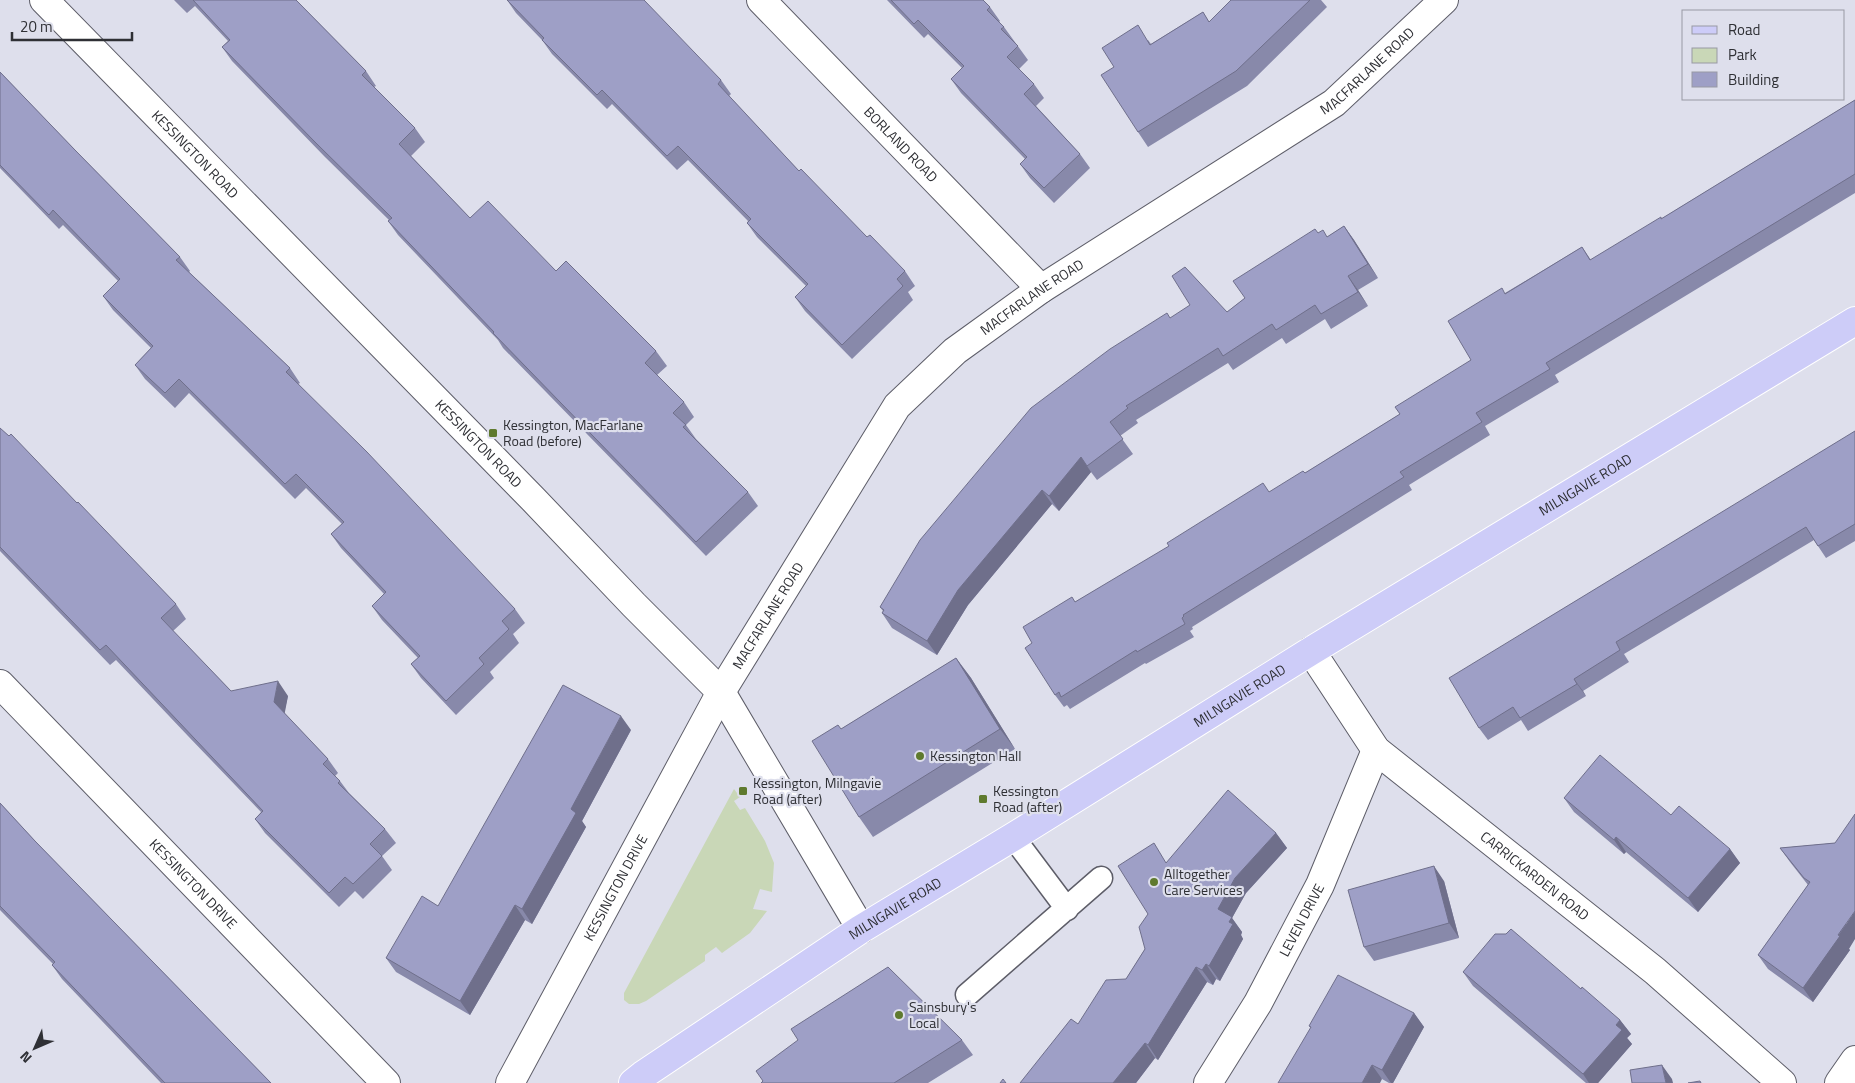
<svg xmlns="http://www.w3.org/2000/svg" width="1855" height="1083" font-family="'Titillium Web',sans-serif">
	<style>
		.green { fill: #c9d7b7 }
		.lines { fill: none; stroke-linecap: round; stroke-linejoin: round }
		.lane-casing { stroke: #5d5d68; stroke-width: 25 }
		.street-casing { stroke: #5d5d68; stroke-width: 30 }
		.primary-casing { stroke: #fff; stroke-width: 30 }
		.lane { stroke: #fff; stroke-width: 22 }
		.street { stroke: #fff; stroke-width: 28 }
		.primary { stroke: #cdccf8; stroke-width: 28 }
		.wall { fill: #8889aa }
		.shaded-wall { fill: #6f6f8b }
		.building { fill: #9e9fc6; stroke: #6f6f8b }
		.poi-dot { fill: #5f7a2e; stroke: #dedfec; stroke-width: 2 }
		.labels { text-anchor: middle; stroke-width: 4.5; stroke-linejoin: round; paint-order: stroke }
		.street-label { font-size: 14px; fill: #2f3035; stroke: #dedfec }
		.poi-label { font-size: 14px; fill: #2f3035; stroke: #dedfec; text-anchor: start }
	</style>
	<rect width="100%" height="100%" fill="#dedfec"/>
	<path class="green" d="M 734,789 L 740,797 L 734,801 L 740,810 L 745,808 L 765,841 L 774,863 L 772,892 L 760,889 L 753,909 L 767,911 L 750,933 L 722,953 L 716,947 L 705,955 L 705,961 L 646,1001 L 639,1004 L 629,1004 L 624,1000 L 624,993 Z"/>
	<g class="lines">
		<g class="lane-casing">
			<path id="lane" d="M 1013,837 L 1067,909
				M 967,995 L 1101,878"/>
		</g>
		<g class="street-casing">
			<g id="street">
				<path id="s1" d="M 44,0 L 533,499 L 634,605 L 721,692 L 861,929"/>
				<path id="s2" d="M 761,0 L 1041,289"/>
				<path id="s3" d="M 1311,651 L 1376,750 L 1655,971 L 1782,1083"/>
				<path id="s4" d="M 0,684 L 386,1083"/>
				<path id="s5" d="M 510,1083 L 721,692 L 897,406 L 955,351 L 1041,289 L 1334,103 L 1444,0"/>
				<path id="s6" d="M 1208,1083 L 1258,1003 L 1320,885 L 1376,750"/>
				<path d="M 1839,1083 L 1855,1060"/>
			</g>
		</g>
		<g class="primary-casing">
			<g id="primary">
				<path id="s7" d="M 633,1083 L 643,1075 L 861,929 L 1013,837 L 1311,651 L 1855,321"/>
			</g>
		</g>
		<use href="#lane" class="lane"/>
		<use href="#street" class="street"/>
		<use href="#primary" class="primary"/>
	</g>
	<path class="wall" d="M 174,0 L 296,0 L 366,71 L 376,86 L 374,87 L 415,128 L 425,142 L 411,156 L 470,218 L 556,271 L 656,351 L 667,366 L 657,375 L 684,402 L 694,417 L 686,425 L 696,439 L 748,492 L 758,506 L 706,556 L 503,348 L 498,340 L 398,235 L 388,221 L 389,220 L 325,157 L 232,61 L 222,47 L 228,41 L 195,6 L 187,13 Z
		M 507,0 L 721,80 L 731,94 L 729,96 L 799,171 L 867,237 L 905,271 L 915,286 L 908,292 L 913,300 L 852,359 L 805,311 L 795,297 L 806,286 L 757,237 L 747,223 L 748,221 L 688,160 L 677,170 L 612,104 L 607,109 L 552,54 L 542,40 L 516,13 Z
		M 887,0 L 983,0 L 990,7 L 1000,21 L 999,22 L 1004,27 L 1028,60 L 1019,69 L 1034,84 L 1044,98 L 1036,106 L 1080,154 L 1090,168 L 1054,203 L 1030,178 L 1020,164 L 1025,159 L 961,93 L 951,79 L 962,68 L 928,34 L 924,38 Z
		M 1231,0 L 1321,0 L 1327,7 L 1247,86 L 1148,147 L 1138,132 L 1114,67 L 1148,40 L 1151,44 L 1203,12 L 1209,22 Z
		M 0,72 L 75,150 L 180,257 L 190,271 L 189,272 L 290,368 L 300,383 L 298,384 L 515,609 L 525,623 L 513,634 L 519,643 L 490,672 L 494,678 L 456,715 L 421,678 L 411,664 L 418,658 L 382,620 L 372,606 L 384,594 L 341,548 L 331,534 L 342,524 L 306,488 L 295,499 L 189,393 L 175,408 L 145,379 L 135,365 L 151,348 L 113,310 L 103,296 L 118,281 L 63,225 L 59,229 L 0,168 Z
		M 1855,100 L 1855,193 L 1555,375 L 1559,382 L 1485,426 L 1490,435 L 1409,485 L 1412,490 L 1192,627 L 1193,629 L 1190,631 L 1194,637 L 1146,664 L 1145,663 L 1070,709 L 1067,705 L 1064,707 L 1055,695 L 1032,643 L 1075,602 L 1269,492 L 1305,473 L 1400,414 L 1471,360 L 1505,293 L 1582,247 L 1591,260 L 1661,219 Z
		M 1344,226 L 1354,240 L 1378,278 L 1358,290 L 1368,306 L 1331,329 L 1325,319 L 1286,344 L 1282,338 L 1233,370 L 1228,363 L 1136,420 L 1138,423 L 1120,436 L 1133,454 L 1097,480 L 1091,472 L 1059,511 L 1052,504 L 968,605 L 937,655 L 892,628 L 882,613 L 883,611 L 880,607 L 1171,318 L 1227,312 L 1245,298 L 1318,233 L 1327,237 Z
		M 0,428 L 176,604 L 186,619 L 173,631 L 231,691 L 288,696 L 284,713 L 328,759 L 338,773 L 335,776 L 340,781 L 349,793 L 385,829 L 396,843 L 382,856 L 392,870 L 363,899 L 355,891 L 339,907 L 265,833 L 255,819 L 261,812 L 188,736 L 116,660 L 110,665 L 0,551 Z
		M 1855,431 L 1855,541 L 1826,558 L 1814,540 L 1624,654 L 1629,662 L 1583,691 L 1586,696 L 1528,731 L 1521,720 L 1488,740 L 1479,728 Z
		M 956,658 L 971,678 L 1015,749 L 873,837 L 859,817 L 841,729 Z
		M 631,730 L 582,821 L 586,827 L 532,924 L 525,920 L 470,1015 L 396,972 L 386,958 L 438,906 Z
		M 1564,798 L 1671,815 L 1730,849 L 1740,863 L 1698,912 L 1626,852 L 1624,854 L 1574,812 Z
		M 0,803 L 35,841 L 271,1083 L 161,1083 L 62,979 L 52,965 L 53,964 L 0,910 Z
		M 1276,833 L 1287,848 L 1246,893 L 1232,918 L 1242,932 L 1241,935 L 1243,939 L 1220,981 L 1216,979 L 1213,985 L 1207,982 L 1158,1060 L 1155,1058 L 1136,1083 L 1020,1083 L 1078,1024 L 1126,979 L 1145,949 L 1148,914 L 1167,862 Z
		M 1835,843 L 1849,949 L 1850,950 L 1813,1002 L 1768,969 L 1758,955 L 1808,885 L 1790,862 L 1780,848 Z
		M 1444,881 L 1459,938 L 1374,961 L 1364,947 Z
		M 1463,972 L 1581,989 L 1620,1020 L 1631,1034 L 1627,1038 L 1632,1044 L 1598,1083 L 1586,1083 L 1473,986 Z
		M 1414,1013 L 1424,1027 L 1393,1083 L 1389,1083 L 1382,1079 L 1311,1028 L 1309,1026 Z
		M 962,1040 L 973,1055 L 928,1083 L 761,1083 Z"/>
	<path class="shaded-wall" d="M 1344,226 L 1354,240 L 1378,278 L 1368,264 Z
		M 1348,276 L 1358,290 L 1368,306 L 1358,292 Z
		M 1081,457 L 1091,472 L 1059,511 L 1049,496 Z
		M 1042,490 L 1052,504 L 968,605 L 937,655 L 927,641 L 958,590 Z
		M 956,658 L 971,678 L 1015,749 L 1000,729 Z
		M 1574,679 L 1583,691 L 1586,696 L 1577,684 Z
		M 278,681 L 288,696 L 284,717 L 274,702 Z
		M 621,716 L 631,730 L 582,821 L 586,827 L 532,924 L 522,909 L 571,809 Z
		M 1276,833 L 1287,848 L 1246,893 L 1232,918 L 1242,932 L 1241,935 L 1243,939 L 1220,981 L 1209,966 L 1218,909 L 1235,878 Z
		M 1616,837 L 1626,852 L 1624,854 L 1614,840 Z
		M 1730,849 L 1740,863 L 1698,912 L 1688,898 Z
		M 1434,866 L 1444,881 L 1459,938 L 1449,923 Z
		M 515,905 L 525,920 L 470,1015 L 460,1001 Z
		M 1855,911 L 1855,939 L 1849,949 L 1850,950 L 1813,1002 L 1803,988 Z
		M 1206,964 L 1216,979 L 1213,985 L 1202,970 Z
		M 1196,967 L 1207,982 L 1158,1060 L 1148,1045 Z
		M 1414,1013 L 1424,1027 L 1393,1083 L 1391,1083 L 1382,1070 Z
		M 1620,1020 L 1631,1034 L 1627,1038 L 1632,1044 L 1598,1083 L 1589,1083 L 1583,1074 L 1616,1025 Z
		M 1145,1043 L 1155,1058 L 1136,1083 L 1113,1083 Z
		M 1372,1065 L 1382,1079 L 1380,1083 L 1362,1083 Z
		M 1662,1065 L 1672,1079 L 1673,1083 L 1666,1083 Z"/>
	<path class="building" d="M 193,0 L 296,0 L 366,71 L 362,75 L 415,128 L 399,144 L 470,218 L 488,201 L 556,271 L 566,261 L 656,351 L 645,363 L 684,402 L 673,413 L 686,425 L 683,427 L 748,492 L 696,542 L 493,333 L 494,332 L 388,221 L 392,218 L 315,142 L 222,47 L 230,40 Z
		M 507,0 L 644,0 L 721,80 L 718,84 L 799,171 L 801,169 L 867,237 L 870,235 L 905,271 L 897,279 L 903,286 L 842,345 L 795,297 L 808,284 L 747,223 L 751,219 L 678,146 L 667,156 L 602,90 L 597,95 L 542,40 L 544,38 Z
		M 891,0 L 983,0 L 990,7 L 987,10 L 1004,27 L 1001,29 L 1018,46 L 1007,57 L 1034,84 L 1024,94 L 1080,154 L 1044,188 L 1020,164 L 1027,157 L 951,79 L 964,66 L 918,20 L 914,24 Z
		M 1231,0 L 1310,0 L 1236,71 L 1138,132 L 1101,75 L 1114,67 L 1102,48 L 1138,25 L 1150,45 L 1203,12 L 1209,22 Z
		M 0,72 L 75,150 L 180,257 L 176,260 L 290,368 L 286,372 L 367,452 L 515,609 L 502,621 L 509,629 L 479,658 L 484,664 L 446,701 L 411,664 L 420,656 L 372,606 L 386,592 L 331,534 L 344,522 L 296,474 L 285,484 L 179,379 L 165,393 L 135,365 L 153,346 L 103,296 L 120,279 L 53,210 L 49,215 L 0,165 Z
		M 1855,100 L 1855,174 L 1546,363 L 1550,369 L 1476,413 L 1482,422 L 1400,472 L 1404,477 L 1183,615 L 1184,616 L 1182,618 L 1185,624 L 1137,652 L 1136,650 L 1061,697 L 1059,692 L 1055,695 L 1025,648 L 1032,643 L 1023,627 L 1072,597 L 1075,602 L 1169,546 L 1167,543 L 1263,483 L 1269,492 L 1303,471 L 1305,473 L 1400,414 L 1395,407 L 1471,360 L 1448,321 L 1502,288 L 1505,294 L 1582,247 L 1590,260 L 1661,217 L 1661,219 Z
		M 1344,226 L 1368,264 L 1348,276 L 1358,292 L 1321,314 L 1315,305 L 1276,330 L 1272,324 L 1223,356 L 1218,348 L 1126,406 L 1128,408 L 1110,422 L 1123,439 L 1087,466 L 1081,457 L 1049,496 L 1042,490 L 958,590 L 927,641 L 882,613 L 884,610 L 880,607 L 920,540 L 1031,408 L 1110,349 L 1167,313 L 1170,318 L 1190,305 L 1172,276 L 1185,267 L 1227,312 L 1245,298 L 1233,281 L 1315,229 L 1318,233 L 1323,230 L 1327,237 Z
		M 0,428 L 9,436 L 11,434 L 77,503 L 78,502 L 176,604 L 161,618 L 231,691 L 278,681 L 274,702 L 328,759 L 323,764 L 340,781 L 338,783 L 385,829 L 370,844 L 382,856 L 353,884 L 345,877 L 329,893 L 255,819 L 263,811 L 178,721 L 106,645 L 100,650 L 0,547 Z
		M 1855,431 L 1855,524 L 1818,546 L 1806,527 L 1616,642 L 1620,650 L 1574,679 L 1577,684 L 1520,718 L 1513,707 L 1479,728 L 1449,678 Z
		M 956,658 L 1000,729 L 859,817 L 812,741 L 838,725 L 841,729 Z
		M 563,685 L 621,716 L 571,809 L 576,813 L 522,909 L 515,905 L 460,1001 L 386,958 L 422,896 L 438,906 Z
		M 1600,755 L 1671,815 L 1679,806 L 1730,849 L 1688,898 L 1616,837 L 1614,840 L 1564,798 Z
		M 1228,790 L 1276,833 L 1235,878 L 1218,909 L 1232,917 L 1229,922 L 1233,924 L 1209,966 L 1206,964 L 1202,970 L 1196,967 L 1148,1045 L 1145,1043 L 1113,1083 L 1020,1083 L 1071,1019 L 1078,1024 L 1106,980 L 1126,979 L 1145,949 L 1139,927 L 1148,914 L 1118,866 L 1154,843 L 1166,863 Z
		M 0,803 L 35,841 L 271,1083 L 165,1083 L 52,965 L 55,962 L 0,906 Z
		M 1855,814 L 1855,911 L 1838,935 L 1840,936 L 1803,988 L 1758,955 L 1810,882 L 1804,878 L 1780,848 L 1835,843 Z
		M 1434,866 L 1449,923 L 1364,947 L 1348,890 Z
		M 1511,929 L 1581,989 L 1582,987 L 1620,1020 L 1616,1025 L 1622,1030 L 1583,1074 L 1463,972 L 1495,934 L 1506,934 Z
		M 888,967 L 962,1040 L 894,1083 L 761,1083 L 763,1081 L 756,1071 L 798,1040 L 791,1029 Z
		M 1338,975 L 1414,1013 L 1382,1070 L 1372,1065 L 1362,1083 L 1278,1083 L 1311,1027 L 1309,1026 Z
		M 1662,1065 L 1666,1083 L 1632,1083 L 1630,1070 Z
		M 1003,1079 L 1006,1083 L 1000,1083 Z
		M 1700,1081 L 1701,1083 L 1688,1083 Z"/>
	<g class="poi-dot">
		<rect x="488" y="428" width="10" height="10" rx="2.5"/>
		<circle cx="920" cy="756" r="5"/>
		<rect x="738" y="786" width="10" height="10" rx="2.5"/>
		<rect x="978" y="794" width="10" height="10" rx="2.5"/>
		<circle cx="1154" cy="882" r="5"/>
		<circle cx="899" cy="1015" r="5"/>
	</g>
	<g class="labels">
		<g class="street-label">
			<text dy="5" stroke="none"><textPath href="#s5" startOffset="1359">MACFARLANE ROAD</textPath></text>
			<text dy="5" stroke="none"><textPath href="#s2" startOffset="201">BORLAND ROAD</textPath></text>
			<text dy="5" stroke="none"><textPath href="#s1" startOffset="216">KESSINGTON ROAD</textPath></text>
			<text dy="5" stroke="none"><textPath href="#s5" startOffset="954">MACFARLANE ROAD</textPath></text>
			<text dy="5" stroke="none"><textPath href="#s1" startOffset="621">KESSINGTON ROAD</textPath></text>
			<text dy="5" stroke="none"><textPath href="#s7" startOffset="1125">MILNGAVIE ROAD</textPath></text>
			<text dy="5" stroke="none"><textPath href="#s5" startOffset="534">MACFARLANE ROAD</textPath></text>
			<text dy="5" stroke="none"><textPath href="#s7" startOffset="720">MILNGAVIE ROAD</textPath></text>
			<text dy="5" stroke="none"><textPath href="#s3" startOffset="321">CARRICKARDEN ROAD</textPath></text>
			<text dy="5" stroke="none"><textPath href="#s4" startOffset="278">KESSINGTON DRIVE</textPath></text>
			<text dy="5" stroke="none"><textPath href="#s5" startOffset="222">KESSINGTON DRIVE</textPath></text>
			<text dy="5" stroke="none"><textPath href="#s7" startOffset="315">MILNGAVIE ROAD</textPath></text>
			<text dy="5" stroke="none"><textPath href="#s6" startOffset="188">LEVEN DRIVE</textPath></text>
		</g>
		<g class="poi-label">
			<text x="503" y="430">Kessington, MacFarlane<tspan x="503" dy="16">Road (before)</tspan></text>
			<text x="930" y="761">Kessington Hall</text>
			<text x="753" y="788">Kessington, Milngavie<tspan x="753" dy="16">Road (after)</tspan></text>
			<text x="993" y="796">Kessington<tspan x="993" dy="16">Road (after)</tspan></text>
			<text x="1164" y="879">Alltogether<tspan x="1164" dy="16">Care Services</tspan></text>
			<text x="909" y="1012">Sainsbury's<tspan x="909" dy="16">Local</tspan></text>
		</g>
	</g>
	<rect x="1682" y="10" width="162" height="90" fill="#dedfec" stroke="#9899a3"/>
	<rect x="1692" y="26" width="25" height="8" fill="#cdccf8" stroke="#9899a3"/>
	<text x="1728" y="35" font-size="15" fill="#2f3035">Road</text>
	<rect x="1692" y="48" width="25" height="15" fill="#c9d7b7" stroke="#9899a3"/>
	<text x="1728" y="60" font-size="15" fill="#2f3035">Park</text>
	<rect x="1692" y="72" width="25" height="15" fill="#9e9fc6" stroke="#9899a3"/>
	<text x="1728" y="85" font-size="15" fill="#2f3035">Building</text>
	<g transform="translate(35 1048) rotate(225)" stroke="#dedfec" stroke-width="4" paint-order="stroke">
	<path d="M0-4L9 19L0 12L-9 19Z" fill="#2f3035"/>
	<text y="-8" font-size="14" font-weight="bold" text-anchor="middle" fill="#2f3035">N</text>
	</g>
	<path d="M12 32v8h120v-8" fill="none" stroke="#2f3035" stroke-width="2.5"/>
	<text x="20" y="32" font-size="15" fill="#2f3035" stroke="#dedfec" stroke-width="4" paint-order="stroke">20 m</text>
</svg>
